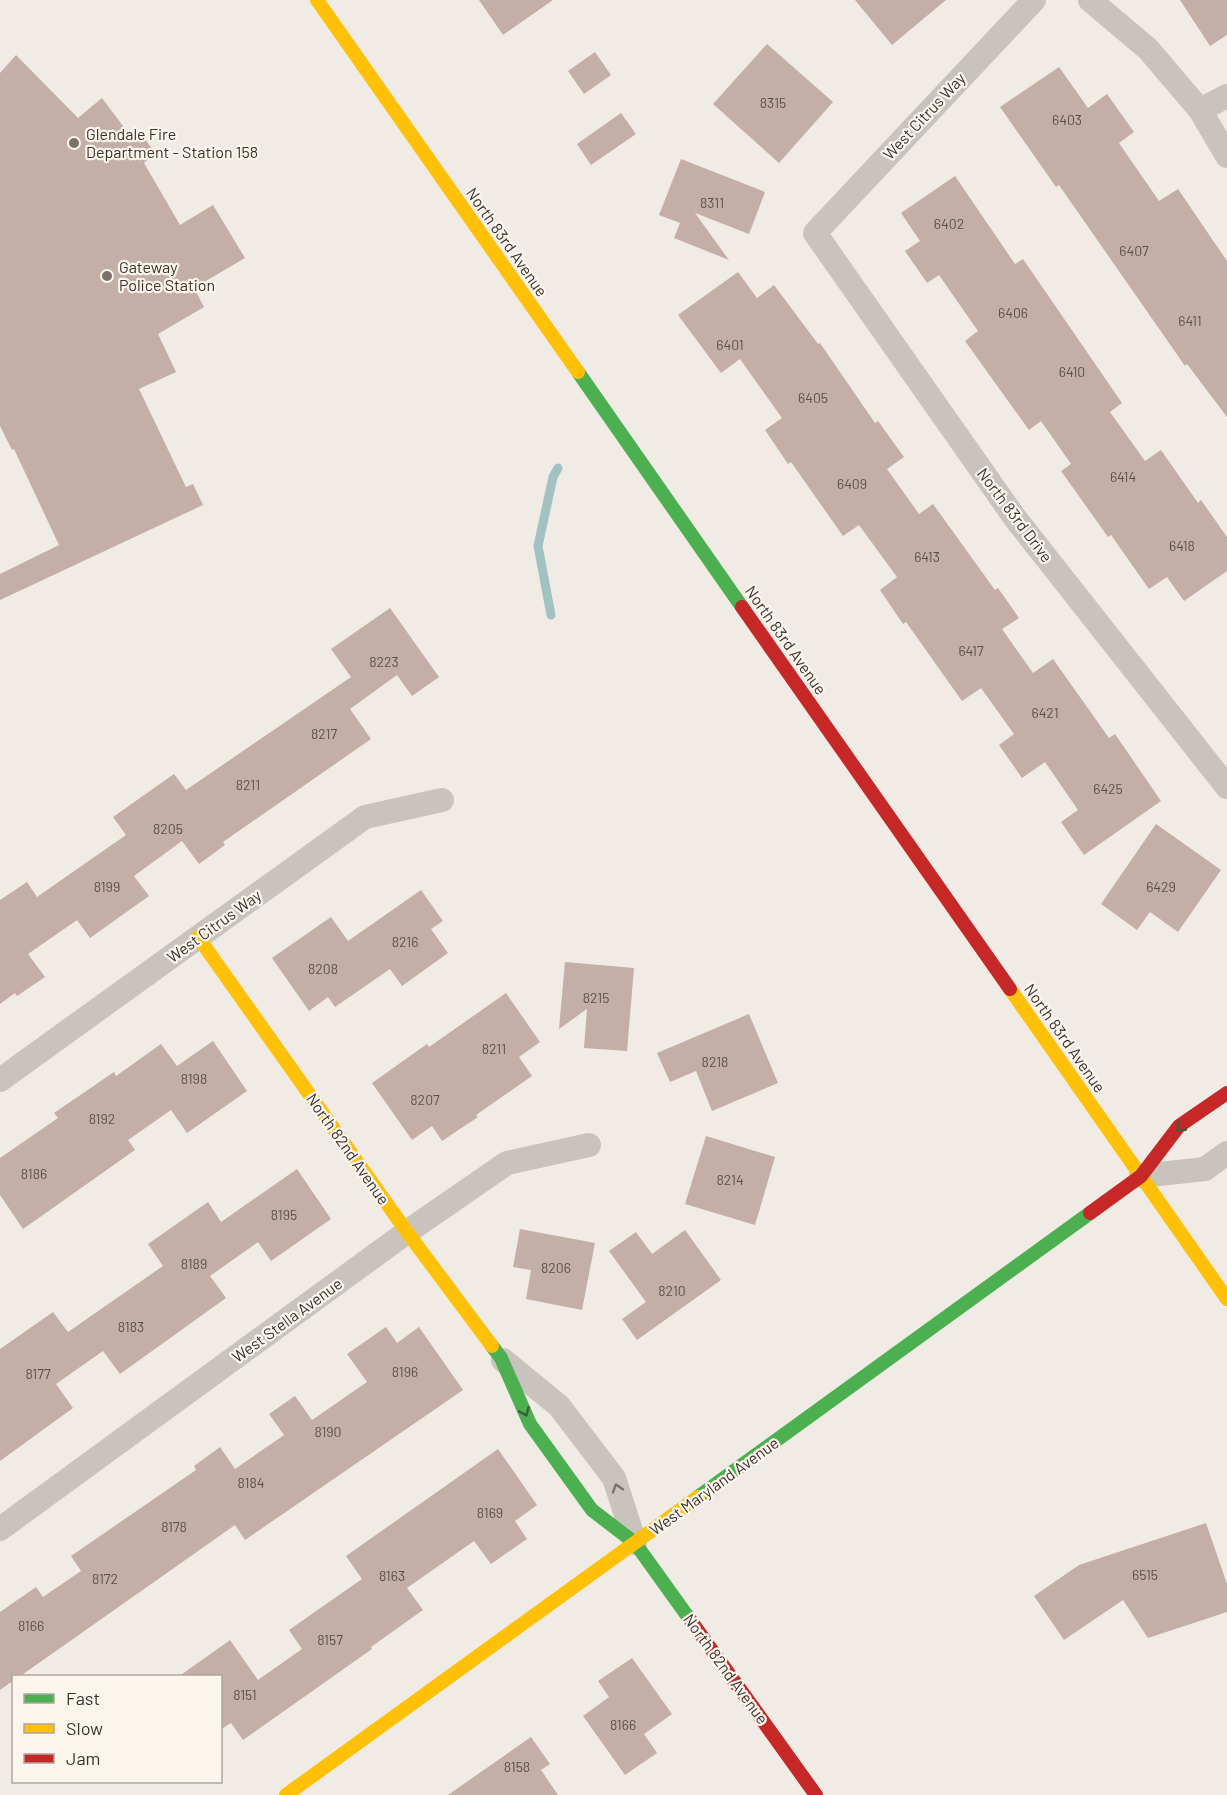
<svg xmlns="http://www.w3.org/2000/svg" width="1227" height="1795" font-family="Barlow,sans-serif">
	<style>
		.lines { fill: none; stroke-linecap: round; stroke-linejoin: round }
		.stream { stroke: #a1c2c1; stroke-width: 9 }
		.building { fill: #c3afa7 }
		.street { stroke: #c9c3be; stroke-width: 24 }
		.fast { stroke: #4caf50; stroke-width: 14 }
		.slow { stroke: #ffc107; stroke-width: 14 }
		.jam { stroke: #c62828; stroke-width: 14 }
		.oneway { stroke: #415c38 }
		.oneway2 { stroke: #7b726d }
		.poi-dot { fill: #7a716c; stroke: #fbf5ee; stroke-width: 2 }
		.labels { text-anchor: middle; stroke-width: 4.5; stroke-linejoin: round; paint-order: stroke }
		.number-label { font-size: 14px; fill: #5d504a }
		.street-label { font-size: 16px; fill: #3b302b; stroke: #fbf5ee }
		.poi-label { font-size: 16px; fill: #3b302b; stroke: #fbf5ee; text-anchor: start }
	</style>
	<rect width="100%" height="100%" fill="#f0ebe5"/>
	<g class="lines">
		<path class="stream" d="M 551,615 L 538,546 L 553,477 L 558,468"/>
	</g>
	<path class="building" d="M 479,0 L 553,0 L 503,35 Z
		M 855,0 L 946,0 L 892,45 Z
		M 1180,0 L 1227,0 L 1227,35 L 1210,46 Z
		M 767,44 L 833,102 L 779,163 L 713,104 Z
		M 595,52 L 611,75 L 584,94 L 568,71 Z
		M 16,55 L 78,118 L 102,98 L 129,134 L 137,128 L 155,153 L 144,163 L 180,225 L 213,205 L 245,258 L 194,288 L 204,307 L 158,334 L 176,372 L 139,389 L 186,487 L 193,484 L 203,505 L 0,600 L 0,574 L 59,545 L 14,449 L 12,450 L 0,426 L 0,73 Z
		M 1059,67 L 1088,108 L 1107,94 L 1134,132 L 1119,143 L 1159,201 L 1178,189 L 1227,261 L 1227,417 L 1187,364 L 1185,366 L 1059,185 L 1056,187 L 1000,107 Z
		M 621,113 L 636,134 L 591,165 L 577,144 Z
		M 681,159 L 765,192 L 749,234 L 695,213 L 729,260 L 674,238 L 680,223 L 659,215 Z
		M 955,176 L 1015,264 L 1023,259 L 1122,403 L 1110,412 L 1145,461 L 1161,450 L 1198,503 L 1201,500 L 1227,537 L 1227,571 L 1184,601 L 1167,577 L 1149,589 L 1111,535 L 1108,537 L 1061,471 L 1071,464 L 1041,421 L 1029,430 L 965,341 L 978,331 L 939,275 L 927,283 L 905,251 L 920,241 L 901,213 Z
		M 738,272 L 757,298 L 774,285 L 818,344 L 820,343 L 875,423 L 878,421 L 904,457 L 887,469 L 919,514 L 933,504 L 995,590 L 998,588 L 1019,618 L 1002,629 L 1033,673 L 1053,659 L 1109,738 L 1115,734 L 1161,801 L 1084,855 L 1061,822 L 1078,810 L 1045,762 L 1022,778 L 999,745 L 1014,734 L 981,688 L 962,701 L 906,622 L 903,624 L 880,590 L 897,577 L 859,525 L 843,536 L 791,462 L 788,464 L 765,430 L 782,418 L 740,359 L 721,373 L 678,315 Z
		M 390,608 L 439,677 L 412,696 L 397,675 L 350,709 L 371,739 L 223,842 L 225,845 L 199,864 L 182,841 L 134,876 L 149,896 L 90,938 L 77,920 L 28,954 L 45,977 L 17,996 L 15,993 L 0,1004 L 0,900 L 27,882 L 37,897 L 126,835 L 113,817 L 174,774 L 186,790 L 351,677 L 331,649 Z
		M 1156,824 L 1221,870 L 1178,932 L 1150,912 L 1137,930 L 1101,904 Z
		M 421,890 L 443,921 L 431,929 L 448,953 L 402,986 L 390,969 L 335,1007 L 328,997 L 309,1011 L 272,958 L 331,917 L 348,941 Z
		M 565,962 L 634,968 L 627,1051 L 584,1048 L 587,1009 L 559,1029 Z
		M 506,993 L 540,1042 L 519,1057 L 532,1076 L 476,1115 L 478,1117 L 442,1141 L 432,1126 L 412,1140 L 372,1083 L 427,1044 L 429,1047 Z
		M 749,1014 L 778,1083 L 712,1111 L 696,1071 L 670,1082 L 657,1053 Z
		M 213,1041 L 247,1091 L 187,1133 L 171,1110 L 128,1140 L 135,1150 L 23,1229 L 0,1195 L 0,1158 L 58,1118 L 54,1113 L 114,1072 L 116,1076 L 161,1044 L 177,1066 Z
		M 706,1136 L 775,1157 L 755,1225 L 685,1204 Z
		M 297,1169 L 331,1219 L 271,1261 L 258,1242 L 210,1276 L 226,1298 L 120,1374 L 103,1351 L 56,1384 L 73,1408 L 0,1461 L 0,1349 L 53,1312 L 68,1332 L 163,1266 L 148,1244 L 208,1202 L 221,1222 Z
		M 520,1229 L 595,1243 L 582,1310 L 526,1299 L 531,1270 L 513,1267 Z
		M 685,1230 L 721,1280 L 637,1340 L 622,1319 L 646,1302 L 609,1251 L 636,1232 L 652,1254 Z
		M 386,1327 L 397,1343 L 419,1327 L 463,1390 L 245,1540 L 235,1525 L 19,1677 L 14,1677 L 14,1680 L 0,1690 L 0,1612 L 36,1587 L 43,1597 L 81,1571 L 71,1556 L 196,1470 L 194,1466 L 220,1447 L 235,1469 L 284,1435 L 269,1414 L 295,1396 L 312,1420 L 367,1382 L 347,1354 Z
		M 498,1449 L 537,1505 L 515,1521 L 527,1539 L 491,1564 L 474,1541 L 407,1588 L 423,1610 L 371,1647 L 372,1649 L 243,1740 L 231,1723 L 220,1730 L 220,1677 L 178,1677 L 230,1640 L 258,1680 L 302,1649 L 289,1630 L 362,1579 L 346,1556 Z
		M 1206,1523 L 1227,1584 L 1227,1612 L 1148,1638 L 1123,1600 L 1064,1640 L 1034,1596 L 1079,1565 Z
		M 632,1658 L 672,1714 L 644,1734 L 657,1753 L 625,1775 L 583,1716 L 609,1697 L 598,1681 Z
		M 531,1737 L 550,1764 L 541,1770 L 558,1795 L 448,1795 Z"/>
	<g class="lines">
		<path class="street" d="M 1034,0 L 815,233 L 1015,518 L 1227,787
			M 1090,0 L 1148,49 L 1200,110 L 1227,156
			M 1200,110 L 1227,96
			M 0,1080 L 365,817 L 442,800
			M 1141,1176 L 1205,1169 L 1227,1153
			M 503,1360 L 559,1406 L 614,1478 L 635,1543
			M 0,1529 L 407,1232 L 507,1163 L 589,1145"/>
		<path class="fast" d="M 578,372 L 742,607
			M 492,1346 L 501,1358 L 530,1424 L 592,1510 L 635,1543 L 691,1621
			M 698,1497 L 1090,1213"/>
		<path class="slow" d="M 317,0 L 578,372
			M 198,937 L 407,1232 L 492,1346
			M 1010,989 L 1227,1299
			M 286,1795 L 698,1497"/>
		<path class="jam" d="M 742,607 L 1010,989
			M 1090,1213 L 1141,1176 L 1179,1126 L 1227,1093
			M 691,1621 L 816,1795"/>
	</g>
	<defs><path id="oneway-chevron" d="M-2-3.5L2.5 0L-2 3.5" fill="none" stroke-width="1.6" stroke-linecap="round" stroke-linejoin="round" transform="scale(1.5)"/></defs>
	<g class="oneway">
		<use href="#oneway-chevron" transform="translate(1180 1128) rotate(136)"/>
		<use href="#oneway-chevron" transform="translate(525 1412) rotate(66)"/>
	</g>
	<use class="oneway2" href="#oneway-chevron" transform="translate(617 1488) rotate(-108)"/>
	<g class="poi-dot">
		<circle cx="74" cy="143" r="6"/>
		<circle cx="107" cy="276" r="6"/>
	</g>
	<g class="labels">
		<g class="number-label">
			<text x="773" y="108">8315</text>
			<text x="1067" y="125">6403</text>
			<text x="712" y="208">8311</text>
			<text x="949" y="229">6402</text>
			<text x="1134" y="256">6407</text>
			<text x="1013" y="318">6406</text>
			<text x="1190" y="326">6411</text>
			<text x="730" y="350">6401</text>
			<text x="1072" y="377">6410</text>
			<text x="813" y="403">6405</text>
			<text x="1123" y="482">6414</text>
			<text x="852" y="489">6409</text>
			<text x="1182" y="551">6418</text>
			<text x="927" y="562">6413</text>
			<text x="971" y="656">6417</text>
			<text x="384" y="667">8223</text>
			<text x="1045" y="718">6421</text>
			<text x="324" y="739">8217</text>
			<text x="248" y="790">8211</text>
			<text x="1108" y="794">6425</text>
			<text x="168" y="834">8205</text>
			<text x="107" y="892">8199</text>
			<text x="1161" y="892">6429</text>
			<text x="405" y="947">8216</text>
			<text x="323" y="974">8208</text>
			<text x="596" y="1003">8215</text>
			<text x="494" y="1054">8211</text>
			<text x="715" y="1067">8218</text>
			<text x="194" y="1084">8198</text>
			<text x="425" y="1105">8207</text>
			<text x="102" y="1124">8192</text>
			<text x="34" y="1179">8186</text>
			<text x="730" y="1185">8214</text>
			<text x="284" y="1220">8195</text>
			<text x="194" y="1269">8189</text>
			<text x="556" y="1273">8206</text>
			<text x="672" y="1296">8210</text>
			<text x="131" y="1332">8183</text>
			<text x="405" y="1377">8196</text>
			<text x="38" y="1379">8177</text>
			<text x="328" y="1437">8190</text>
			<text x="251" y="1488">8184</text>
			<text x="490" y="1518">8169</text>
			<text x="174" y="1532">8178</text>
			<text x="1145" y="1580">6515</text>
			<text x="392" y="1581">8163</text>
			<text x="105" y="1584">8172</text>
			<text x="31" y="1631">8166</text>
			<text x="330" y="1645">8157</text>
			<text x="245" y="1700">8151</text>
			<text x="623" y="1730">8166</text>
			<text x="517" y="1772">8158</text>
		</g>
		<g class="street-label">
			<text transform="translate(924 116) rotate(-47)" y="6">West Citrus Way</text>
			<text transform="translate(507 242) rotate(55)" y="6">North 83rd Avenue</text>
			<text transform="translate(1015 515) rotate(53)" y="6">North 83rd Drive</text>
			<text transform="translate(786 640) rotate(55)" y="6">North 83rd Avenue</text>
			<text transform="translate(214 926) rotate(-36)" y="6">West Citrus Way</text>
			<text transform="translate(1065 1038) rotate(55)" y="6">North 83rd Avenue</text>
			<text transform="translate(348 1149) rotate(55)" y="6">North 82nd Avenue</text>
			<text transform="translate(287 1320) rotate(-36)" y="6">West Stella Avenue</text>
			<text transform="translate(714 1486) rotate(-36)" y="6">West Maryland Avenue</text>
			<text transform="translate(726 1669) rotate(54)" y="6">North 82nd Avenue</text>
		</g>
		<g class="poi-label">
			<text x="86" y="140">Glendale Fire<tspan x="86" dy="18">Department - Station 158</tspan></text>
			<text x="119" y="273">Gateway<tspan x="119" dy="18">Police Station</tspan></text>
		</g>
	</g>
	<rect x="12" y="1675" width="210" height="108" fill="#fbf5ee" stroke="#aea6a0" stroke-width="1.5"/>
	<rect x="24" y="1694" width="30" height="9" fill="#4caf50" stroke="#aea6a0" stroke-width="1.5"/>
	<text x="66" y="1705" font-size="18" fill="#3b302b">Fast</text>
	<rect x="24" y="1724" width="30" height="9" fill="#ffc107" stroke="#aea6a0" stroke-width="1.5"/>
	<text x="66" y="1735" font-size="18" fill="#3b302b">Slow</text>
	<rect x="24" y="1754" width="30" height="9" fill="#c62828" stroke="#aea6a0" stroke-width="1.5"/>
	<text x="66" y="1765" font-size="18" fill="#3b302b">Jam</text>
</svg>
